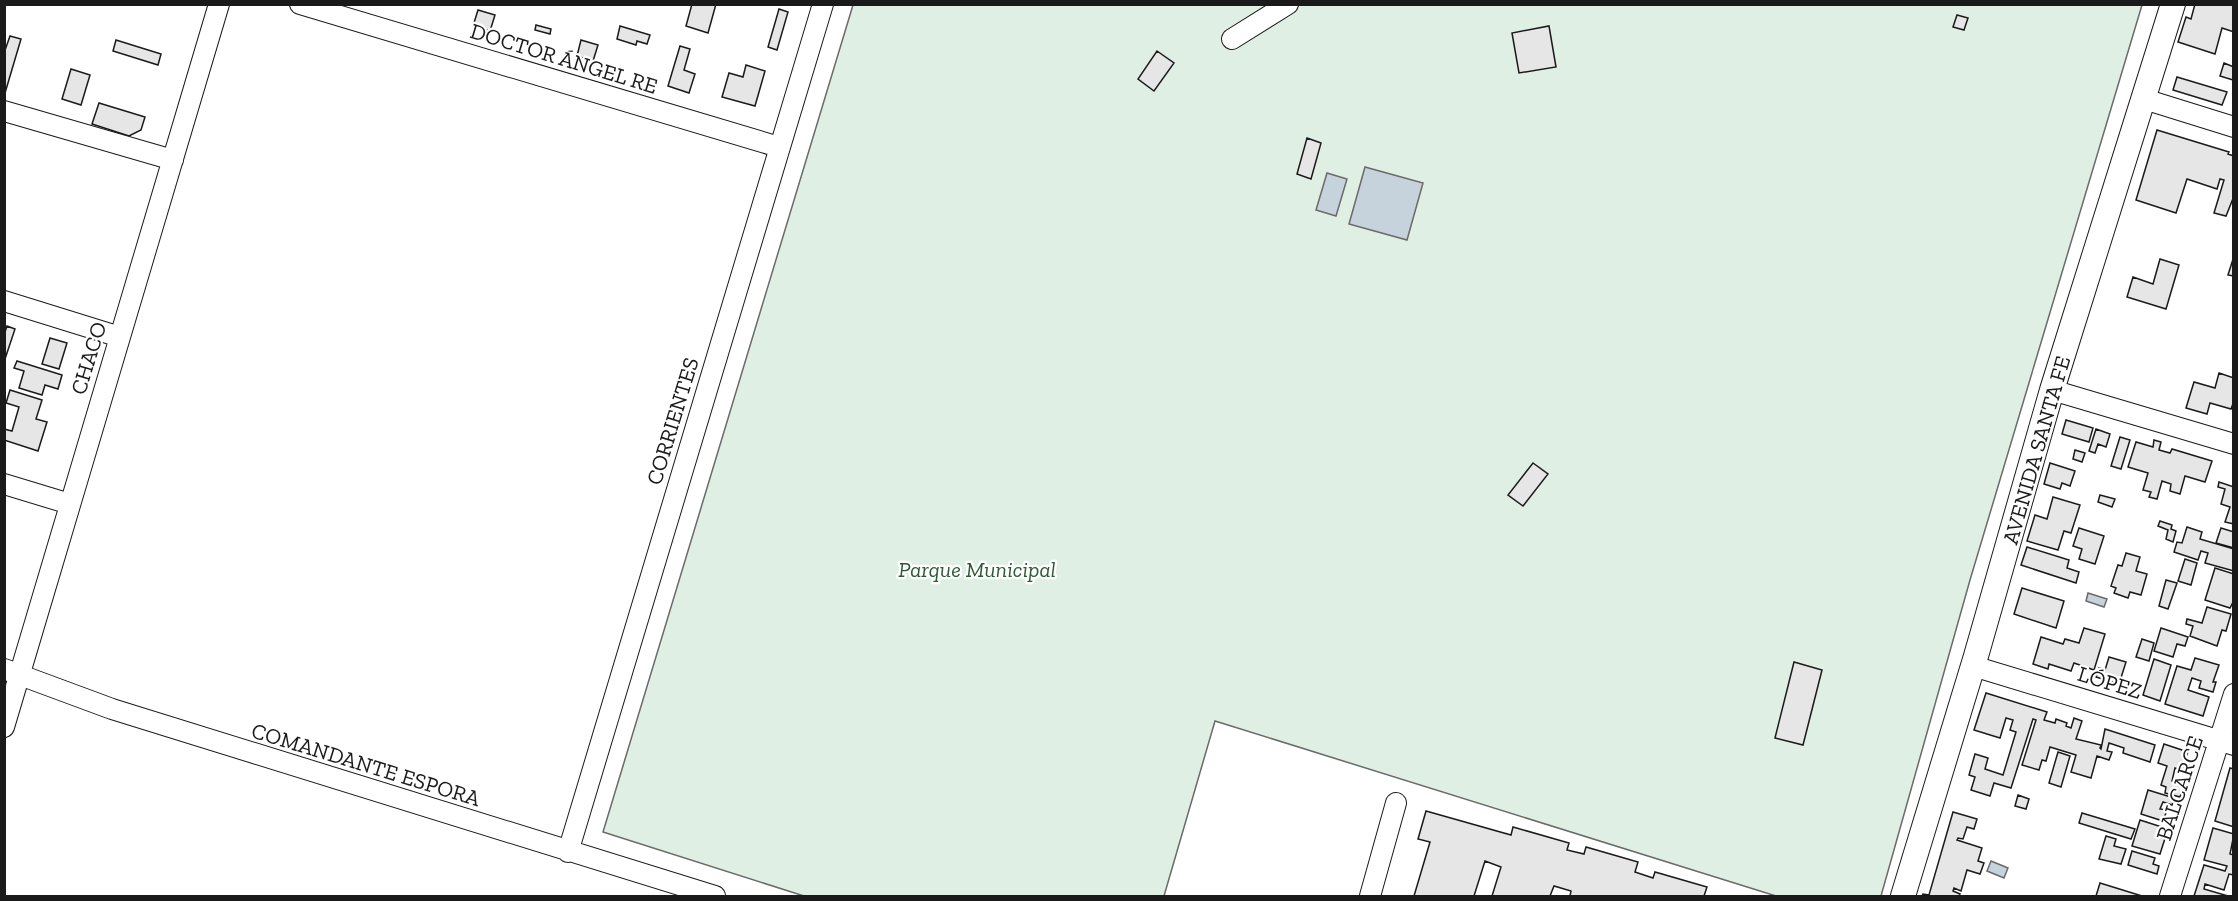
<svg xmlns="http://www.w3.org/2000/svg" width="2238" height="901" font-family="'Zilla Slab',serif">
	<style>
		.green { fill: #e0efe3; stroke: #6a6a6a; stroke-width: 1.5 }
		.water { fill: #c6d2dc; stroke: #6a6a6a; stroke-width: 1.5 }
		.building { fill: #e6e6e6; stroke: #1a1a1a; stroke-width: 1.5 }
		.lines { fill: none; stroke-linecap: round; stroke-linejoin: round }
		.minor-casing { stroke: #1a1a1a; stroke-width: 22 }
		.major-casing { stroke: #1a1a1a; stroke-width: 26 }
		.minor { stroke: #fff; stroke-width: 20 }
		.major { stroke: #fff; stroke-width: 24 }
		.labels { text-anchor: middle; stroke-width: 4.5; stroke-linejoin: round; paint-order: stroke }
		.street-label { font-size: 22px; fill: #1a1a1a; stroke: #fff }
		.park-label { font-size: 22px; font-style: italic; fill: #2b5a34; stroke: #fff }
	</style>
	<rect width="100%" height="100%" fill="#fff"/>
	<path class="green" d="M 853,5 L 2142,5 L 1970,580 L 1881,896 L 1776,896 L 1215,721 L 1164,896 L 804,896 L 603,832 Z"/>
	<path class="water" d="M 1365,167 L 1423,183 L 1407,240 L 1349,224 Z
		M 1327,173 L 1347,179 L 1336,216 L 1316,210 Z
		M 2088,593 L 2107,599 L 2104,607 L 2086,601 Z
		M 1991,861 L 2008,868 L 2004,878 L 1987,871 Z"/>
	<path class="building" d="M 692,4 L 716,4 L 708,33 L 686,26 Z
		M 2195,4 L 2234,4 L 2234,32 L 2222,28 L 2215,54 L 2178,42 L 2186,17 L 2191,19 Z
		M 779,9 L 788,12 L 777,50 L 768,47 Z
		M 478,10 L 495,15 L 490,31 L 473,26 Z
		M 1957,15 L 1968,18 L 1964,30 L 1953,27 Z
		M 536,25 L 551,29 L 550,34 L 535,30 Z
		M 620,26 L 650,35 L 647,44 L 637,41 L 636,45 L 617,39 Z
		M 1549,26 L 1556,67 L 1519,73 L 1512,33 Z
		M 10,36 L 21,39 L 5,93 L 4,53 Z
		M 116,40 L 161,54 L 158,65 L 113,51 Z
		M 581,40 L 598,45 L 593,61 L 577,56 Z
		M 680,46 L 690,49 L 684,70 L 695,74 L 689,93 L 668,86 Z
		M 1157,51 L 1174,63 L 1154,91 L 1138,79 Z
		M 2224,63 L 2234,67 L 2233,80 L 2220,76 Z
		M 746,65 L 765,71 L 755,106 L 722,97 L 729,73 L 743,77 Z
		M 71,69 L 90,75 L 81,105 L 62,99 Z
		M 2177,77 L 2227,92 L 2222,105 L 2173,90 Z
		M 99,103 L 145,117 L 141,130 L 129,136 L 92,124 Z
		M 2157,130 L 2229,152 L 2228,154 L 2234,156 L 2234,196 L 2226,216 L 2214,213 L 2224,180 L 2220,179 L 2217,189 L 2187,179 L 2176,213 L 2136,200 Z
		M 1307,138 L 1321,143 L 1311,179 L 1297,174 Z
		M 2234,256 L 2234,276 L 2228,275 Z
		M 2160,259 L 2179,265 L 2166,309 L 2127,297 L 2133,277 L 2153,284 Z
		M 7,326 L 15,329 L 4,362 L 4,335 Z
		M 50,338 L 67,343 L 59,369 L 42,364 Z
		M 17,361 L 62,375 L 58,389 L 45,385 L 42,395 L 19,388 L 24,371 L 14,368 Z
		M 2219,373 L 2234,378 L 2234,401 L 2231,409 L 2210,403 L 2207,414 L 2186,408 L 2194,382 L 2215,388 Z
		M 10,390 L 42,400 L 36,419 L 47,422 L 38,451 L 4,440 L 4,429 L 12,431 L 19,407 L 6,403 Z
		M 2066,420 L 2093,428 L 2089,442 L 2062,434 Z
		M 2096,429 L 2110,434 L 2106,447 L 2098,444 L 2095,453 L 2089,451 Z
		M 2120,437 L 2130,440 L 2121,469 L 2111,466 Z
		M 2154,440 L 2161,442 L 2159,450 L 2170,453 L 2172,449 L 2212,461 L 2205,482 L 2185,476 L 2180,494 L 2170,491 L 2171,484 L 2162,481 L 2157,499 L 2149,497 L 2151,492 L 2143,490 L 2148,473 L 2128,467 L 2136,442 L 2153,447 Z
		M 2075,450 L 2085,453 L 2082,462 L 2073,459 Z
		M 1533,463 L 1548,474 L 1523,506 L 1508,495 Z
		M 2050,463 L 2075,471 L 2070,486 L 2062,483 L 2060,489 L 2044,484 Z
		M 2219,482 L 2234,487 L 2234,524 L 2225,522 L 2230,507 L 2221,504 L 2225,489 L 2218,487 Z
		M 2100,495 L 2115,499 L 2112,507 L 2098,502 Z
		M 2053,497 L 2080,505 L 2071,533 L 2064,531 L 2058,550 L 2027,541 L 2035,515 L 2047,519 Z
		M 2160,521 L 2172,525 L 2171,529 L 2176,531 L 2173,542 L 2166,539 L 2168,530 L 2158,526 Z
		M 2187,527 L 2202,532 L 2200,539 L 2234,549 L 2234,571 L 2205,563 L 2208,553 L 2201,551 L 2198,560 L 2174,552 L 2177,542 L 2182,543 Z
		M 2079,528 L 2104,536 L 2095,564 L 2079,559 L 2082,549 L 2073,546 Z
		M 2221,528 L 2234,532 L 2234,548 L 2216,543 Z
		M 2027,547 L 2069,560 L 2067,568 L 2079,572 L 2076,583 L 2021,565 Z
		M 2126,553 L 2140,557 L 2136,571 L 2147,574 L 2141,595 L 2130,592 L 2128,598 L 2114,593 L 2116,588 L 2111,586 L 2118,565 L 2122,566 Z
		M 2185,559 L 2197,563 L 2191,585 L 2178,581 Z
		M 2215,568 L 2234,574 L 2234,600 L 2230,608 L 2205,600 Z
		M 2166,580 L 2177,583 L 2168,609 L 2159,606 Z
		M 2022,588 L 2064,601 L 2056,628 L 2014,614 Z
		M 2207,607 L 2231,614 L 2226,631 L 2222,630 L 2217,646 L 2190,636 L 2193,626 L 2186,624 L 2187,619 L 2202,623 Z
		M 2084,628 L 2105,634 L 2094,670 L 2074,663 L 2071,671 L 2049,664 L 2048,669 L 2033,664 L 2041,637 L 2063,644 L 2065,639 L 2079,643 Z
		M 2161,628 L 2188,637 L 2185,646 L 2177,644 L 2173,657 L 2154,651 Z
		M 2142,639 L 2154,643 L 2149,661 L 2136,657 Z
		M 2109,657 L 2126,662 L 2119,684 L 2096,677 L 2099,668 L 2105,670 Z
		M 2195,658 L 2219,665 L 2213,682 L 2216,682 L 2213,692 L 2199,688 L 2201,681 L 2192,678 L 2188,690 L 2209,697 L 2203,716 L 2165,704 L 2177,666 L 2191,670 Z
		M 2154,659 L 2171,665 L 2160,701 L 2143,695 Z
		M 1794,662 L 1822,670 L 1803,745 L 1775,738 Z
		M 1986,693 L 2047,712 L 2044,720 L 2055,723 L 2056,719 L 2067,723 L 2066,726 L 2071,728 L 2074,718 L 2082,721 L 2076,739 L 2101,745 L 2100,748 L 2101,749 L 2105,729 L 2155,745 L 2150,762 L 2123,753 L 2124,748 L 2109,743 L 2107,751 L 2112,752 L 2109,760 L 2097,756 L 2091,778 L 2071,772 L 2076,755 L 2050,747 L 2046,761 L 2042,760 L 2039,770 L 2022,765 L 2036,720 L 2033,719 L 2011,788 L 1994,783 L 1990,796 L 1971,790 L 1975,777 L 1969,775 L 1975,754 L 1988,758 L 1985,769 L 2003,775 L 2016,732 L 2010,730 L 2013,720 L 2006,718 L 2000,738 L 1974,730 Z
		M 2164,744 L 2188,752 L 2185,759 L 2190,761 L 2187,772 L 2175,768 L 2172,781 L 2184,785 L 2180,797 L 2165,793 L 2166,787 L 2161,785 L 2167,766 L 2158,763 Z
		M 2058,752 L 2070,756 L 2061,787 L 2049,783 Z
		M 2230,768 L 2234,769 L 2234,827 L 2215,821 Z
		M 2148,790 L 2174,798 L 2172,805 L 2163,802 L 2160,809 L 2167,810 L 2163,821 L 2141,814 Z
		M 2018,795 L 2029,799 L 2026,809 L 2015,806 Z
		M 1426,811 L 1511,835 L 1513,827 L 1569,843 L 1567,850 L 1584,854 L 1586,847 L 1638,862 L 1635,872 L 1653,878 L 1655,872 L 1707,887 L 1704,896 L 1570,896 L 1571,891 L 1554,886 L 1550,896 L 1492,896 L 1501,867 L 1485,861 L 1474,896 L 1414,896 L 1430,842 L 1418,839 Z
		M 1953,812 L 1977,819 L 1974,829 L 1967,827 L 1963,839 L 1958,838 L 1957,840 L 1982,848 L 1978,861 L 1984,863 L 1980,874 L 1967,870 L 1961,891 L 1954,888 L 1953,891 L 1960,894 L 1959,896 L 1922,896 L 1923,894 L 1929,895 Z
		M 2082,813 L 2135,829 L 2131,839 L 2079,823 Z
		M 2140,820 L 2168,829 L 2160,854 L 2132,846 Z
		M 2213,828 L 2234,834 L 2230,854 L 2234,855 L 2234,875 L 2229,874 L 2224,890 L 2205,884 L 2204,889 L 2228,896 L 2194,896 L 2204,865 L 2225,871 L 2227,866 L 2204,860 Z
		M 2106,836 L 2116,839 L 2114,846 L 2126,849 L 2121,864 L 2099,859 Z
		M 2132,851 L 2155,858 L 2153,864 L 2159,866 L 2157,874 L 2128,865 Z
		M 2100,883 L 2142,896 L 2096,896 Z"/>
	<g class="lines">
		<g class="minor-casing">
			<path id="minor" d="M 300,4 L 779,147
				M 1232,39 L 1288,4
				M 2144,99 L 2234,127
				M 4,111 L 173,160
				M 4,301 L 120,337
				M 2052,390 L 2234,444
				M 4,484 L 70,504
				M 1973,666 L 2234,745
				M 4,669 L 112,709 L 715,896
				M 4,727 L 219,4
				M 568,852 L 823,4
				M 1370,896 L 1396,803
				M 2170,896 L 2234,694"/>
		</g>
		<g class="major-casing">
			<path id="major" d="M 1903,896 L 1976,656 L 2052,390 L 2173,4"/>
		</g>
		<use href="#minor" class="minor"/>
		<use href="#major" class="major"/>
	</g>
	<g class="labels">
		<g class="street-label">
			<text transform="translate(564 58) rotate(17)" y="8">DOCTOR ÁNGEL RE</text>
			<text transform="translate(88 358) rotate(-73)" y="8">CHACO</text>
			<text transform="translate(672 421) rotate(-73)" y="8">CORRIENTES</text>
			<text transform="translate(2036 450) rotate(-74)" y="8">AVENIDA SANTA FE</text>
			<text transform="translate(2110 682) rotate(17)" y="8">LÓPEZ</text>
			<text transform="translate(366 764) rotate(17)" y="8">COMANDANTE ESPORA</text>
			<text transform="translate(2179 788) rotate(-72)" y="8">BALCARCE</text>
		</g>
		<g class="park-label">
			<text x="977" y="577">Parque Municipal</text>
		</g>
	</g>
	<rect width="2238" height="901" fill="none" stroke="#1a1a1a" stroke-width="12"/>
</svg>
